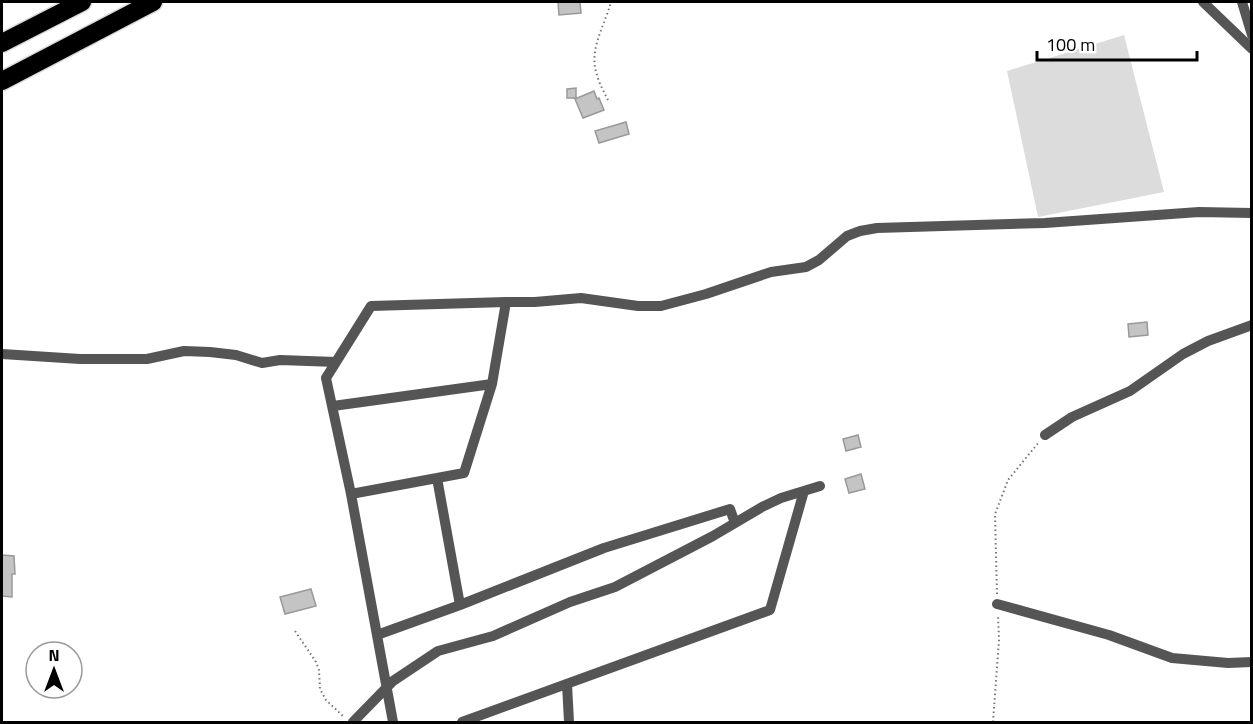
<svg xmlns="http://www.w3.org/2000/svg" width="1253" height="724" font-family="'Titillium Web',sans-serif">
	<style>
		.green { fill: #dcdcdc }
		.building { fill: #c4c4c4; stroke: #999; stroke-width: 1.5 }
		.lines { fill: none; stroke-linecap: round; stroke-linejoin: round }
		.highway-casing { stroke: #dbdbdb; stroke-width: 21 }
		.path { stroke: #777; stroke-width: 2; stroke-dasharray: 1.5 3; stroke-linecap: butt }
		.street { stroke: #555; stroke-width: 10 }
		.highway { stroke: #000; stroke-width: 18 }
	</style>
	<rect width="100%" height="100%" fill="#fff"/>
	<path class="green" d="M 1124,35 L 1164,192 L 1038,217 L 1007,71 Z"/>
	<path class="building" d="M 558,2 L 580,2 L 581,13 L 559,15 Z
		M 576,88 L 576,98 L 567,98 L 567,89 Z
		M 594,91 L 597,99 L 599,98 L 604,110 L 583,118 L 575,99 Z
		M 626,122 L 629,134 L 599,143 L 595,131 Z
		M 1147,322 L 1148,335 L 1129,337 L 1128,324 Z
		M 858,435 L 861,447 L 846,451 L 843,439 Z
		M 861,474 L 865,489 L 849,493 L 845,479 Z
		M 2,555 L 14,556 L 15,574 L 12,574 L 12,597 L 2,596 Z
		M 311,589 L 316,606 L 285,614 L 280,597 Z"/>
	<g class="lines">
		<g class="highway-casing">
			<path id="highway" d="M 2,43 L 82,2
				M 2,81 L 153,2"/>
		</g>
		<path class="path" d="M 608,100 C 604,92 599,83 597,75 C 588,50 605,25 611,2
			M 997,594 L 995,514 L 1008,480 L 1039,442
			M 295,631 L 316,662 L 319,670 L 320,689 L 326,700 L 344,717
			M 993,722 L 999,640 L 998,615"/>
		<path class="street" d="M 1203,2 L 1252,49
			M 1242,2 L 1252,35
			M 506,302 L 535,302 L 581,298 L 638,306 L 661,306 L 706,294 L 771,272 L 806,267 L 819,260 L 847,236 L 860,231 L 877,228 L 1045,223 L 1199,212 L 1252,213
			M 2,354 L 80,359 L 147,359 L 184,351 L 210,352 L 236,355 L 262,363 L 280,360 L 336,362
			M 333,406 L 492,384
			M 1045,435 L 1072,417 L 1130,391 L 1183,354 L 1208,341 L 1252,325
			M 437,478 L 460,605
			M 351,494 L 464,473 L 492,384 L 506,302 L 371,306 L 326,378 L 351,494 L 393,722
			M 997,604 L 1109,635 L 1172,658 L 1228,663 L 1252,662
			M 377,635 L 460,605 L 604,548 L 730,509 L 735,523
			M 567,684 L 569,722
			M 353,722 L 393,681 L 438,651 L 493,636 L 570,602 L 615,587 L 713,536 L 762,507 L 781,498 L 820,486
			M 462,722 L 770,610 L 804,491"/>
		<use href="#highway" class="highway"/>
	</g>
	<rect width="1253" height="724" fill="none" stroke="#000000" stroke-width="6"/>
	<g transform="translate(54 670)"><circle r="28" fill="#ffffff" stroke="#999999" stroke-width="1.5"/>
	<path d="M0-4.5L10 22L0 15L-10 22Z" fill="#000000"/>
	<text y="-9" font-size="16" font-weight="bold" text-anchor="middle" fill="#000000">N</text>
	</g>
	<path d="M1037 51v9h160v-9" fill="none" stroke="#000000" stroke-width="3"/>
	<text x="1046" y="51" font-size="18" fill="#000000" stroke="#ffffff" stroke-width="4.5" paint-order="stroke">100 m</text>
</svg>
